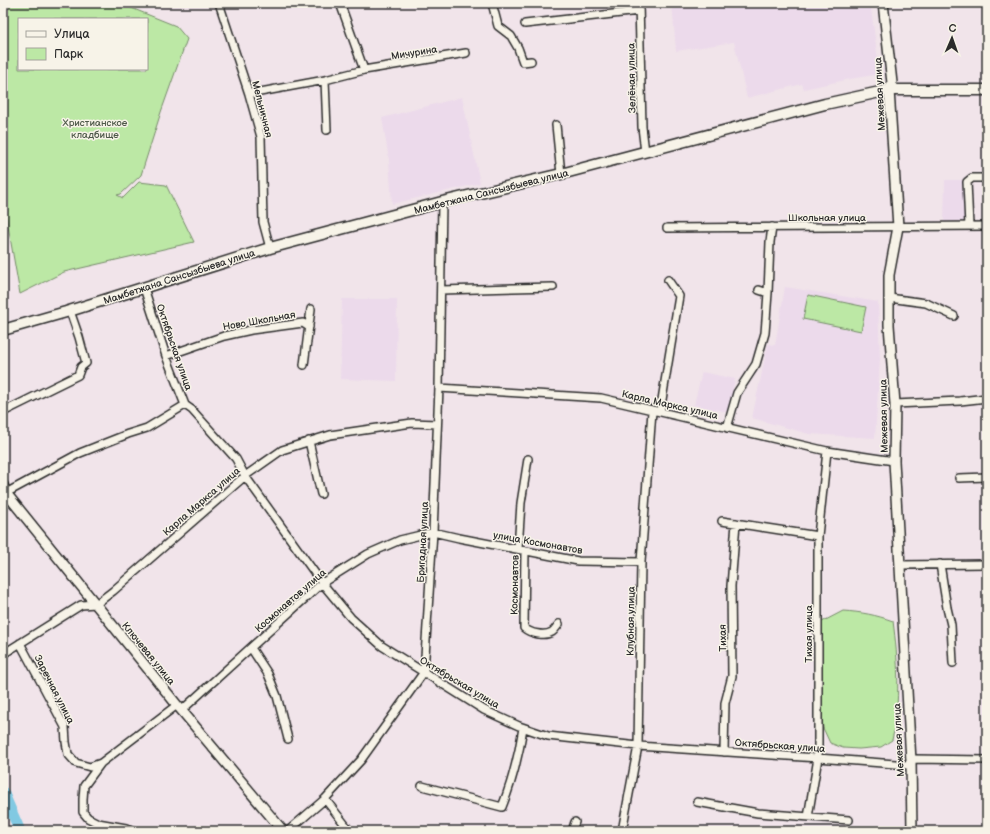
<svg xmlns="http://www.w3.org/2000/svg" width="990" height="834" font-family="'Balsamiq Sans',sans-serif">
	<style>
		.built { fill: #ecdaeb }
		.green { fill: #bce8a5; stroke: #748a68; fill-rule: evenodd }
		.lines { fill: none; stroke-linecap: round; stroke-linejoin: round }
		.river { stroke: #81c9e2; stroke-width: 11 }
		.minor-casing { stroke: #2b2b2b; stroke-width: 10 }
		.tertiary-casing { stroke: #2b2b2b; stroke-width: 12 }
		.secondary-casing { stroke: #2b2b2b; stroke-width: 13 }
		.minor { stroke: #f7f3e8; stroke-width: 7 }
		.tertiary { stroke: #f7f3e8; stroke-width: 9 }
		.secondary { stroke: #f7f3e8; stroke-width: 10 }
		.labels { text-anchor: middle; stroke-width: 3; stroke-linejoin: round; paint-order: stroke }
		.street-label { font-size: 10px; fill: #2b2b2b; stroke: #f7f3e8 }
		.park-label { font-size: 10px; fill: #4f5a4a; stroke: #f7f3e8 }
	</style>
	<rect width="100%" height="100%" fill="#f1e4ea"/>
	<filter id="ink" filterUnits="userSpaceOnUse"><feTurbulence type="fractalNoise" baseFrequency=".025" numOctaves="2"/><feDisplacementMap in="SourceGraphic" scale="8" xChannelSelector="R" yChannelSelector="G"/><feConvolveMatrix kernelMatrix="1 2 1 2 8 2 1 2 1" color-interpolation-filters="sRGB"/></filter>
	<g filter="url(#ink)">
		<path class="built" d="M 672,3 L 867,3 L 871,9 L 880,74 L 850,79 L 804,89 L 802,84 L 747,98 L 734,42 L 676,51 Z
			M 462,97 L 480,183 L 392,204 L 389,160 L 382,118 Z
			M 945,180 L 964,180 L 967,223 L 944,223 Z
			M 785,287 L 878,302 L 880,359 L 875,438 L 809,434 L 752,418 L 768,344 L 775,345 Z
			M 342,299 L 397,299 L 396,381 L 340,379 Z
			M 702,372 L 735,379 L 728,412 L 694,405 Z"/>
		<path class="green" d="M 3,3 L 119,3 L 176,26 L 187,39 L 161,112 L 141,175 L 121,194 L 117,195 L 123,198 L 139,182 L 166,185 L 194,242 L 64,272 L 20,294 L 4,203 L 3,203 ZM 19,19 L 147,19 L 147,69 L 19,69 Z
			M 808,295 L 866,307 L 861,331 L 803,319 Z
			M 843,611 C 861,612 876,615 893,621 C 898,659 901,702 892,740 L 881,747 L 859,749 L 843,748 L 830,743 L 823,728 L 821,708 L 820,623 Z"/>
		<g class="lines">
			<path class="river" d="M 3,792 L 20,831"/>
			<g class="minor-casing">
				<path id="minor" d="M 219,3 L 249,94 L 261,137 L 263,222 L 270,248
					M 340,3 L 364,70
					M 492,3 L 498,26 L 511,36 L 518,48 L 523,62 L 531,61
					M 639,3 L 642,127 L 645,152
					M 525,24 L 639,11
					M 325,80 L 327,130
					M 249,94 L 325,80 L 364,70 L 466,53
					M 556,125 L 561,174
					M 969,226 L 967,182 L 972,178 L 987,178
					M 667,228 L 987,226
					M 144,288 L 166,356 L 185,405 L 192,410 L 236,459 L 245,476 L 322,583 L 351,618 L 382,646 L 484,710 L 519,726 L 548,736 L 638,746 L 818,758 L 908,765 L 913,759 L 987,760
					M 441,290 L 553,287
					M 759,290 L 768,293 L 770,242 L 772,227
					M 889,298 L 926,303 L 954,316
					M 166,356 L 224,336 L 251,330 L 303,323 L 309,327
					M 304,365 L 311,309
					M 439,388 L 601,398 L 827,451 L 894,461
					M 895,404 L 960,401 L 987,398
					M 3,412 L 78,375 L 81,367 L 86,363 L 79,337 L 70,311
					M 660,412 L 679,296 L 668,280
					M 727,428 L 737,393 L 756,364 L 765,333 L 768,293
					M 309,441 L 321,494
					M 959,478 L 987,477
					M 6,493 L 80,453 L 128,434 L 147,428 L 185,405
					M 722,521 L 818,536
					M 518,549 L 521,503 L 528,459
					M 525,551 L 524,628 C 530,633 544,637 552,632 C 555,630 557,626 559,624
					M 940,564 L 947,608 L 951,625 L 953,663
					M 900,565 L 987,564
					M 20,643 L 65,727 L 66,742 L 68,754 L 76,763 L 90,767 L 101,763
					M 251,648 L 268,674 L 277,696 L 288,739
					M 3,654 L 81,605 L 96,604 L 113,591 L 245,476 L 282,450 L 330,435 L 412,423 L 437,424
					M 182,710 L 322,583 L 368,554 L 400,540 L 433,532 L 459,538 L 578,561 L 641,562
					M 724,752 L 725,703 L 732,676 L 731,586 L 736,523
					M 422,786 L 502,807 C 512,782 519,754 523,728
					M 325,799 L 350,831
					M 697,802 L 758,813 L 849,820
					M 808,817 L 818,758 L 818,536 L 827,451
					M 135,831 L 126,828 L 98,823 L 88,818 L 83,812 L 83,799 L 84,786 L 101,763 L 177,705
					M 288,831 L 325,799 L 361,760 L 424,672 L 433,532 L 439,388 L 442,202
					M 572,831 L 575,822
					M 621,831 L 623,826 L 638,746 L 641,562 L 652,411"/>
			</g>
			<g class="tertiary-casing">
				<path id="tertiary" d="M 883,3 L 892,83 L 889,90 L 898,227 L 889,275 L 889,325 L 895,404 L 894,461 L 911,761 L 912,831
					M 3,485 L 6,493 L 177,705 L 283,831"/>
			</g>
			<g class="secondary-casing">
				<path id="secondary" d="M 3,330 L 66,312 L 270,248 L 442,202 L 561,174 L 825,104 L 889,90 L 987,90"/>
			</g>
			<use href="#minor" class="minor"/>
			<use href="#tertiary" class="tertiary"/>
			<use href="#secondary" class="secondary"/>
		</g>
	</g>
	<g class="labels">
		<g class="street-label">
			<text transform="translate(414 52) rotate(-9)" y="4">Мичурина</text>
			<text transform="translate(631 78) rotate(-91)" y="4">Зелёная улица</text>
			<text transform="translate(879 94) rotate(-93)" y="4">Межевая улица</text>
			<text transform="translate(263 109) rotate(76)" y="4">Мельничная</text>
			<text transform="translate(491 191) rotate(-14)" y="4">Мамбетжана Сансызбыева улица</text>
			<text x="827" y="221">Школьная улица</text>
			<text transform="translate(179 276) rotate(-18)" y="4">Мамбетжана Сансызбыева улица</text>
			<text transform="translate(259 320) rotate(-10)" y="4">Ново Школьная</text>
			<text transform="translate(175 347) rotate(71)" y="4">Октябрьская улица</text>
			<text transform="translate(670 404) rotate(13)" y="4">Карла Маркса улица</text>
			<text transform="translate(883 416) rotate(-91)" y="4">Межевая улица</text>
			<text transform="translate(201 501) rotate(-41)" y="4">Карла Маркса улица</text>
			<text transform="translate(422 542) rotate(-87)" y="4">Бригадная улица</text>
			<text transform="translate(538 542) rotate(10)" y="4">улица Космонавтов</text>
			<text transform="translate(514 585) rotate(-89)" y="4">Космонавтов</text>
			<text transform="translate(290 600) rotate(-41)" y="4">Космонавтов улица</text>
			<text transform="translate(630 621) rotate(-89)" y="4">Клубная улица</text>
			<text transform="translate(808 634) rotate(-90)" y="4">Тихая улица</text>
			<text transform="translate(722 638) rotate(-91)" y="4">Тихая</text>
			<text transform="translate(149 653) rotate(51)" y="4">Ключевая улица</text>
			<text transform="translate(460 682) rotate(31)" y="4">Октябрьская улица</text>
			<text transform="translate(55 689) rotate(63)" y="4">Заречная улица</text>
			<text transform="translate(898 740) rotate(-93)" y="4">Межевая улица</text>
			<text transform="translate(780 745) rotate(4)" y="4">Октябрьская улица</text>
		</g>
		<g class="park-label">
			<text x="95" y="126">Христианское<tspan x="95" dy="12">кладбище</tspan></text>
		</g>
	</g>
	<rect width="990" height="834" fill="none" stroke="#f7f3e8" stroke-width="16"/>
	<rect x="8" y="8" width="974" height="818" fill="none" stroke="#2b2b2b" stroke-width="1.5" filter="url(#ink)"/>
	<rect x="18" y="18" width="130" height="52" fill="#f7f3e8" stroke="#a5a39c"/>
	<rect x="26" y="31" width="20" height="6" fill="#f7f3e8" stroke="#a5a39c"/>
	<text x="54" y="38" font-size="12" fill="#2b2b2b">Улица</text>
	<rect x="26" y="48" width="20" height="12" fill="#bce8a5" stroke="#a5a39c"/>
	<text x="54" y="58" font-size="12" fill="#2b2b2b">Парк</text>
	<g transform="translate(952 38) rotate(2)" stroke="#f7f3e8" stroke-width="3" paint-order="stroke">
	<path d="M0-3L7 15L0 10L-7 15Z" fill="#2b2b2b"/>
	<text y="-6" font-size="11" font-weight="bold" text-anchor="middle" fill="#2b2b2b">С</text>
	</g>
</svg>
